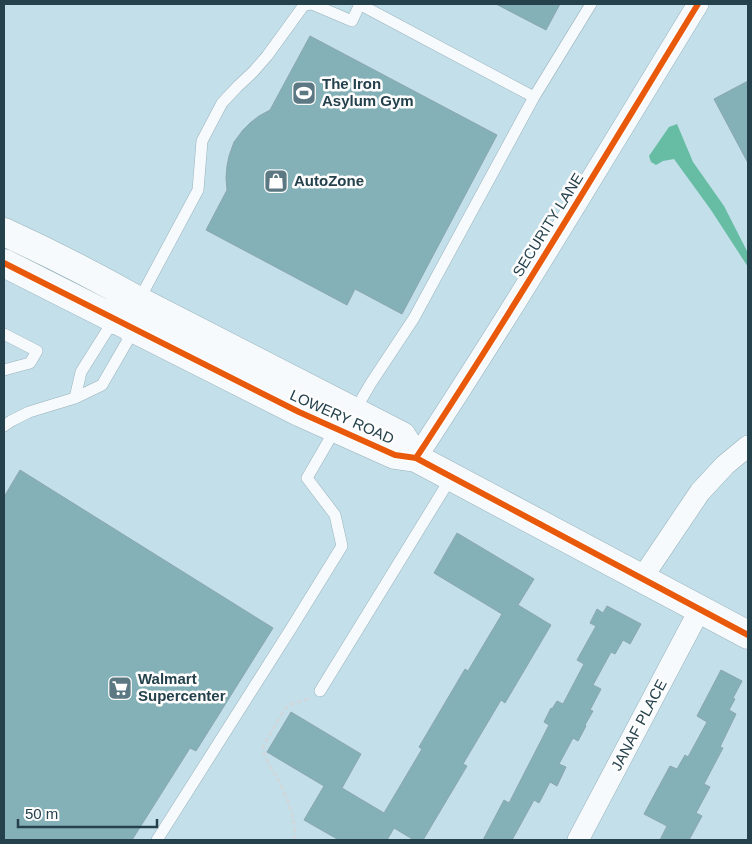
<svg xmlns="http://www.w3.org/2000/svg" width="752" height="844" font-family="Arial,sans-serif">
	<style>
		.water { fill: #66bda3 }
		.building { fill: #84b0b7; stroke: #8ba7ae }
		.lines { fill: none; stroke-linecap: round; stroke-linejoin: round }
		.service-casing { stroke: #99b2bc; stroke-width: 12 }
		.minor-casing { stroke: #99b2bc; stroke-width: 22 }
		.tertiary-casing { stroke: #99b2bc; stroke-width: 29 }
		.path { stroke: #cfd8dc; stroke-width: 3; stroke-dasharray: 5 2.5; stroke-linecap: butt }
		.service { stroke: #f6fafc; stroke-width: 11 }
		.minor { stroke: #f6fafc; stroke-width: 21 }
		.tertiary { stroke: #f6fafc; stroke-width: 28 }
		.cycleway-casing { stroke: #fdfdfd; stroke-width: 9 }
		.cycleway { stroke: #e8590c; stroke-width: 6 }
		.labels { text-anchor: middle; stroke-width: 5; stroke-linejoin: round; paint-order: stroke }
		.poi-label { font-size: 15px; font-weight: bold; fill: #24414c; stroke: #fdfdfd; text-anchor: start }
		.street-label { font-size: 15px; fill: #24414c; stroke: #fdfdfd }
	</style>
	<rect width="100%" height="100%" fill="#c2dfea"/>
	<path class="water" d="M 677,124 L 693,162 L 724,206 L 748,253 L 748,267 L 711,210 L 674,159 L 663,161 L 656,165 L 651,162 L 649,156 L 669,127 Z"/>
	<path class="building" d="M 496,4 L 560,4 L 546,30 Z
		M 310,36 L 497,135 L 402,314 L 355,289 L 347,305 L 206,230 L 227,190 L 226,178 L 227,166 L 229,156 L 234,142 L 243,130 L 250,123 L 259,116 L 270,110 Z
		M 748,81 L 748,163 L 714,99 Z
		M 20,470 L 273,628 L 196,751 L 190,748 L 132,840 L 4,840 L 4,497 Z
		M 457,533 L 534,579 L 518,605 L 551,625 L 505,703 L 501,700 L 463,764 L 467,766 L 423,840 L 414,840 L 394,828 L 387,840 L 339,840 L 304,820 L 324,786 L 267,752 L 291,712 L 361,754 L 342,788 L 384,813 L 422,749 L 419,747 L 465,669 L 468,671 L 502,614 L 434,573 Z
		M 607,606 L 641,624 L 630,644 L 623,640 L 615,654 L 611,652 L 593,685 L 601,689 L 590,710 L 593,711 L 585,725 L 586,726 L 578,741 L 573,738 L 559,764 L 566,767 L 557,786 L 550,782 L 539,803 L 534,800 L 512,840 L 483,840 L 504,800 L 509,803 L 549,725 L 544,722 L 551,708 L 552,709 L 557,701 L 563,704 L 584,664 L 577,660 L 596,626 L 590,623 L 597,609 L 603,613 Z
		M 721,670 L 742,681 L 733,698 L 735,699 L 729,710 L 736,714 L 720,747 L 723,748 L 704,784 L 710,787 L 696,813 L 702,816 L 689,840 L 660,840 L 667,826 L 644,814 L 670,766 L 677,769 L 685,755 L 688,757 L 707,722 L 697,716 Z"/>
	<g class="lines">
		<g class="service-casing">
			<path id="service" d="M 312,4 L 352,21 L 360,4
				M 359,4 L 534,97
				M 138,302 L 198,190 L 202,141 L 222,103 L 238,86 L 253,72 L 267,56 L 304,5 L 311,4
				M 4,334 L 37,351 L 30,363 L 4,370
				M 75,398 L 81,372 L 108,329 L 121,327
				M 354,412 L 371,383 L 414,318 L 534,97 L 591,4
				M 4,426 L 11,421 L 29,412 L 75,398 L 102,385 L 128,340 L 123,327
				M 320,691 L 452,476
				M 157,840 L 292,627 L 342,546 L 335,515 L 307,478 L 336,428"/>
		</g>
		<g class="minor-casing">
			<path id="minor" d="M 416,458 C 514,309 605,156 698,4
				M 642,578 L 700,492 L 725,465 L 748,446
				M 578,840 L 700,609"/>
		</g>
		<g class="tertiary-casing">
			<path id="tertiary" d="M 4,232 C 50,253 95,276 139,301 L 402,436 L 416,458
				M 4,263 L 299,412 L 395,455 L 416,458 L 748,635"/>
		</g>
		<path class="path" d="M 294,840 C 297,820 286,794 276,776 C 271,767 264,758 263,747 L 284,710 L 289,705 L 310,698"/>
		<use href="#service" class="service"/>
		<use href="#minor" class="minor"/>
		<use href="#tertiary" class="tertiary"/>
		<g class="cycleway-casing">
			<path id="cycleway" d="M 4,263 L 299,412 L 395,455 L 416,458 L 748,635
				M 416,458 C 514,309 605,156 698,4"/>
		</g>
		<use href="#cycleway" class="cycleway"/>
	</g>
	<defs>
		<g id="stadium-square" transform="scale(1.25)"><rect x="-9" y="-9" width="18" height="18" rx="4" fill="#5b7883" stroke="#fdfdfd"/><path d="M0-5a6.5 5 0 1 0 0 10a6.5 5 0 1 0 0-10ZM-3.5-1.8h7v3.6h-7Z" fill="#fff"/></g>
		<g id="shop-square" transform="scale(1.25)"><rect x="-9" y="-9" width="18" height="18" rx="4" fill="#5b7883" stroke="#fdfdfd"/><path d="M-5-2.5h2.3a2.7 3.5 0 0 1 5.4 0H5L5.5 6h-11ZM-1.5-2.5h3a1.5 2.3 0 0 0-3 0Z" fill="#fff"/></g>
		<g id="supermarket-square" transform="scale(1.25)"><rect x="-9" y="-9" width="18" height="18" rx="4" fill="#5b7883" stroke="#fdfdfd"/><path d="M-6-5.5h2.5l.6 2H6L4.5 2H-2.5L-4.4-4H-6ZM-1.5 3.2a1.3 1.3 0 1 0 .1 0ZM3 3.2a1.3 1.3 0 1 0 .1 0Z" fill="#fff"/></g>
	</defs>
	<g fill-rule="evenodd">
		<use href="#stadium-square" x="304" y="93"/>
		<use href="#shop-square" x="276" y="181"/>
		<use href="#supermarket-square" x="120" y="688"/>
	</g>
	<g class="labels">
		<g class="poi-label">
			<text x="322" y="89">The Iron<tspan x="322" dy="17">Asylum Gym</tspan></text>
			<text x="294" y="186">AutoZone</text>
			<text x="138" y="684">Walmart<tspan x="138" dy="17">Supercenter</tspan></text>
		</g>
		<g class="street-label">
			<text transform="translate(548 225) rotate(-58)" y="5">SECURITY LANE</text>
			<text transform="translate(342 417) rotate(24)" y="5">LOWERY ROAD</text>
			<text transform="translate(639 725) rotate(-62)" y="5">JANAF PLACE</text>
		</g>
	</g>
	<rect width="752" height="844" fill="none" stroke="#24414c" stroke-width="10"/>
	<path d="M18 819v8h139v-8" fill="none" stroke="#24414c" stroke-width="2.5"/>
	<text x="25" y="819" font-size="15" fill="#24414c" stroke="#fdfdfd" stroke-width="4" paint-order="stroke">50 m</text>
</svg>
